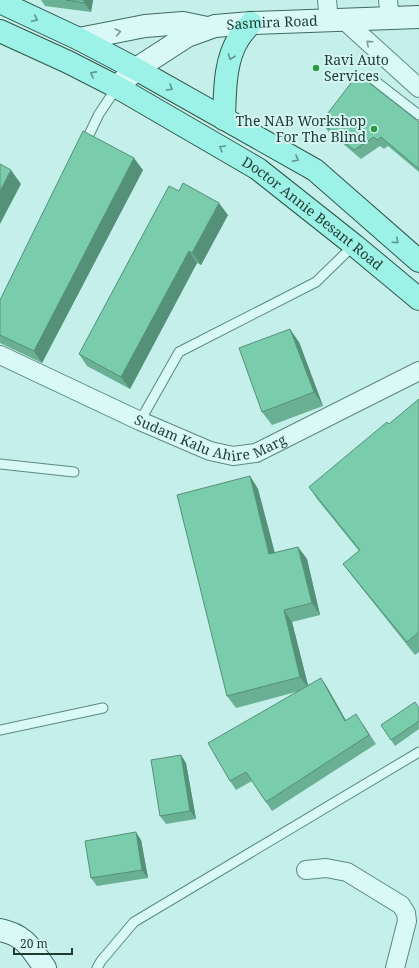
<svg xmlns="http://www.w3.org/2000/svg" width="419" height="968" font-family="'Noto Serif',serif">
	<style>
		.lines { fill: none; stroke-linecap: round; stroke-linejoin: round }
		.lane-casing { stroke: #5a8a7d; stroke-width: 11 }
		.street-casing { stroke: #5a8a7d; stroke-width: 20 }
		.secondary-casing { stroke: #3e6c5e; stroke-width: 24 }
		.primary-casing { stroke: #2f584a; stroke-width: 24 }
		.lane { stroke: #d8f9f6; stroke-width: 9 }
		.street { stroke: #d8f9f6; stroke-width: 18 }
		.secondary { stroke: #d8f9f6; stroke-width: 22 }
		.primary { stroke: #9cf2e7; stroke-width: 22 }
		.wall { fill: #69b094 }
		.shaded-wall { fill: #559078 }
		.building { fill: #7acdac; stroke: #559078 }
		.oneway { stroke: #5e968c }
		.oneway2 { stroke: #7c9a94 }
		.poi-dot { fill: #2a9a3e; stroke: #d4f6f3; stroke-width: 1.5 }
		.labels { text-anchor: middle; stroke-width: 4; stroke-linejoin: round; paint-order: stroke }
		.street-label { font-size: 14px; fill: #1f3a31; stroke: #d4f6f3 }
		.poi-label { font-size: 14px; fill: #1f3a31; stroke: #d4f6f3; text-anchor: start }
	</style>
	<rect width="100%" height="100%" fill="#c5efea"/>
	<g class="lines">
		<g class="lane-casing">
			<path id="lane" d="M 374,80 L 419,115
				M 84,145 L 99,114 L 117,87
				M 140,421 L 179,352 L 316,282 L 354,245
				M 0,464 L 74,472
				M 0,730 L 103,708
				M 97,968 L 101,961 L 134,922 L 419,752"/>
		</g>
		<g class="street-casing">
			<g id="street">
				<path d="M 327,0 L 329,21"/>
				<path d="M 388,0 L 390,19"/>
				<path d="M 344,20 L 419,88"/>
				<path id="s1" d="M 0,355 L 140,421 L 210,451 L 233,456 L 256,453 L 419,371"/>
				<path d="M 306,870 L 326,868 L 347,872 L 401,905 L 406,913 L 407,921 L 395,968"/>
			</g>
		</g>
		<g class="secondary-casing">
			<g id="secondary">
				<path d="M 79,39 L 145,26 L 183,23 L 207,28"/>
				<path id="s2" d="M 117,87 L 136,69 L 187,36 L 215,26 L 251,23 L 419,17"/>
				<path d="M 0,930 C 25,935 31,948 45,968"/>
			</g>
		</g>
		<g class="primary-casing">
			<g id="primary">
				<path d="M 0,2 L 79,39 L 136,69 L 315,170 L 419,261"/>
				<path id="s3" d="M 0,31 L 68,62 L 117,87 L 258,169 L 354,245 L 419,299"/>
				<path d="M 224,119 C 225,93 224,61 239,38 C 242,33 247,28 251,23"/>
			</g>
		</g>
		<use href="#lane" class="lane"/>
		<use href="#street" class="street"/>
		<use href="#secondary" class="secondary"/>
		<use href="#primary" class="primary"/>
	</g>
	<path class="wall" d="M 41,0 L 93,0 L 91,12 L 45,6 Z
		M 321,122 L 419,122 L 419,172 L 388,146 L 384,149 L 380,146 L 361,159 L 328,131 Z
		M 143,170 L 42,363 L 0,343 L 0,300 Z
		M 228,215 L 201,265 L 197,263 L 130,389 L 87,366 L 79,354 Z
		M 299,342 L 323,406 L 272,425 L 262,412 Z
		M 419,399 L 419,652 L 415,655 L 352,576 L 343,564 L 359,551 L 317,499 L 309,487 L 389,424 Z
		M 250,476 L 258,489 L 275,553 L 298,547 L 307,559 L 320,615 L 292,622 L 308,686 L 321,678 L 327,687 L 346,721 L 363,724 L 376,744 L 272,811 L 252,781 L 236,790 L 230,781 L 296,692 L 236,708 L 227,696 Z
		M 419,708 L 419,729 L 395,746 L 381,725 Z
		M 186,763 L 196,819 L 166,824 L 160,816 Z
		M 141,840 L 148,878 L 97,886 L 91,878 Z"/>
	<path class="shaded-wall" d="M 84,0 L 93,0 L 91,12 L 84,3 Z
		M 134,158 L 143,170 L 42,363 L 34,351 Z
		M 11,170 L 21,184 L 0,224 L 0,191 Z
		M 219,203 L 228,215 L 201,265 L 192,253 Z
		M 189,251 L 197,263 L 130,389 L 121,377 Z
		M 290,329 L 299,342 L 323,406 L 314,392 Z
		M 250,476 L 258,489 L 278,566 L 269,554 Z
		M 298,547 L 307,559 L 320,615 L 312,603 Z
		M 284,610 L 292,622 L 309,689 L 300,677 Z
		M 321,678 L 327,687 L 352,731 L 345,721 Z
		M 181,755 L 186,763 L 196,819 L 190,811 Z
		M 136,832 L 141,840 L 148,878 L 142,870 Z"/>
	<path class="building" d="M 66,0 L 84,0 L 84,3 Z
		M 358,74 L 419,122 L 419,169 L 381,137 L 377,140 L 374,137 L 354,150 L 321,122 Z
		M 83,131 L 134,158 L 34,351 L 0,335 L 0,300 Z
		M 0,164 L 11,170 L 0,191 Z
		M 183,183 L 219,203 L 192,253 L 189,251 L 121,377 L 79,354 L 169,186 L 179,191 Z
		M 290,329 L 314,392 L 262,412 L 239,348 Z
		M 419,399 L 419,632 L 407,642 L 343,564 L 360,550 L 309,487 L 387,422 L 389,424 Z
		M 250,476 L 269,554 L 298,547 L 312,603 L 284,610 L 300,677 L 227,696 L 177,495 Z
		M 321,678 L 345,721 L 356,714 L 369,735 L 266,802 L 246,772 L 230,781 L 208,743 Z
		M 415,702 L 419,708 L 419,721 L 391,740 L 381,725 Z
		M 181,755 L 190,811 L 160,816 L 151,760 Z
		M 136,832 L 142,870 L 91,878 L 85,841 Z"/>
	<defs><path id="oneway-chevron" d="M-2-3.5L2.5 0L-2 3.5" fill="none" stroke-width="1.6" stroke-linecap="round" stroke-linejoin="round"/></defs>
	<g class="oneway">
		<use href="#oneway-chevron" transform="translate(35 19) rotate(25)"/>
		<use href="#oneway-chevron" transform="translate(231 57) rotate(109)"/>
		<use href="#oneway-chevron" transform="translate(93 74) rotate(-152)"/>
		<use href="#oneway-chevron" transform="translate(170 88) rotate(30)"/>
		<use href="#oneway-chevron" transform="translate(222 148) rotate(-150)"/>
		<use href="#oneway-chevron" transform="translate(296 159) rotate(29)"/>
		<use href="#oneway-chevron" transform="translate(396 241) rotate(42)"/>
	</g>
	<g class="oneway2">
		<use href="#oneway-chevron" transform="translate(118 32) rotate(-11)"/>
		<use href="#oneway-chevron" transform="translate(369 43) rotate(-138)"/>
	</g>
	<g class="poi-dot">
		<circle cx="316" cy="68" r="4"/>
		<circle cx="374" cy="129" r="4"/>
	</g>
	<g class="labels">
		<g class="street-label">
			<text dy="5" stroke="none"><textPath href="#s2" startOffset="174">Sasmira Road</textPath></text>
			<text dy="5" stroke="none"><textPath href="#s3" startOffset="363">Doctor Annie Besant Road</textPath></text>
			<text dy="5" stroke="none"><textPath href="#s1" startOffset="230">Sudam Kalu Ahire Marg</textPath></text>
		</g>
		<g class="poi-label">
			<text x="324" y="65">Ravi Auto<tspan x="324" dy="16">Services</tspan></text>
			<text x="366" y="126" text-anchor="end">The NAB Workshop<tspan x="366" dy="16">For The Blind</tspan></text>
		</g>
	</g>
	<path d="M14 948v6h58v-6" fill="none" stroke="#1f3a31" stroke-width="2"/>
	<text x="20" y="948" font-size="12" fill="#1f3a31" stroke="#d4f6f3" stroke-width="3" paint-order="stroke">20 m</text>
</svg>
